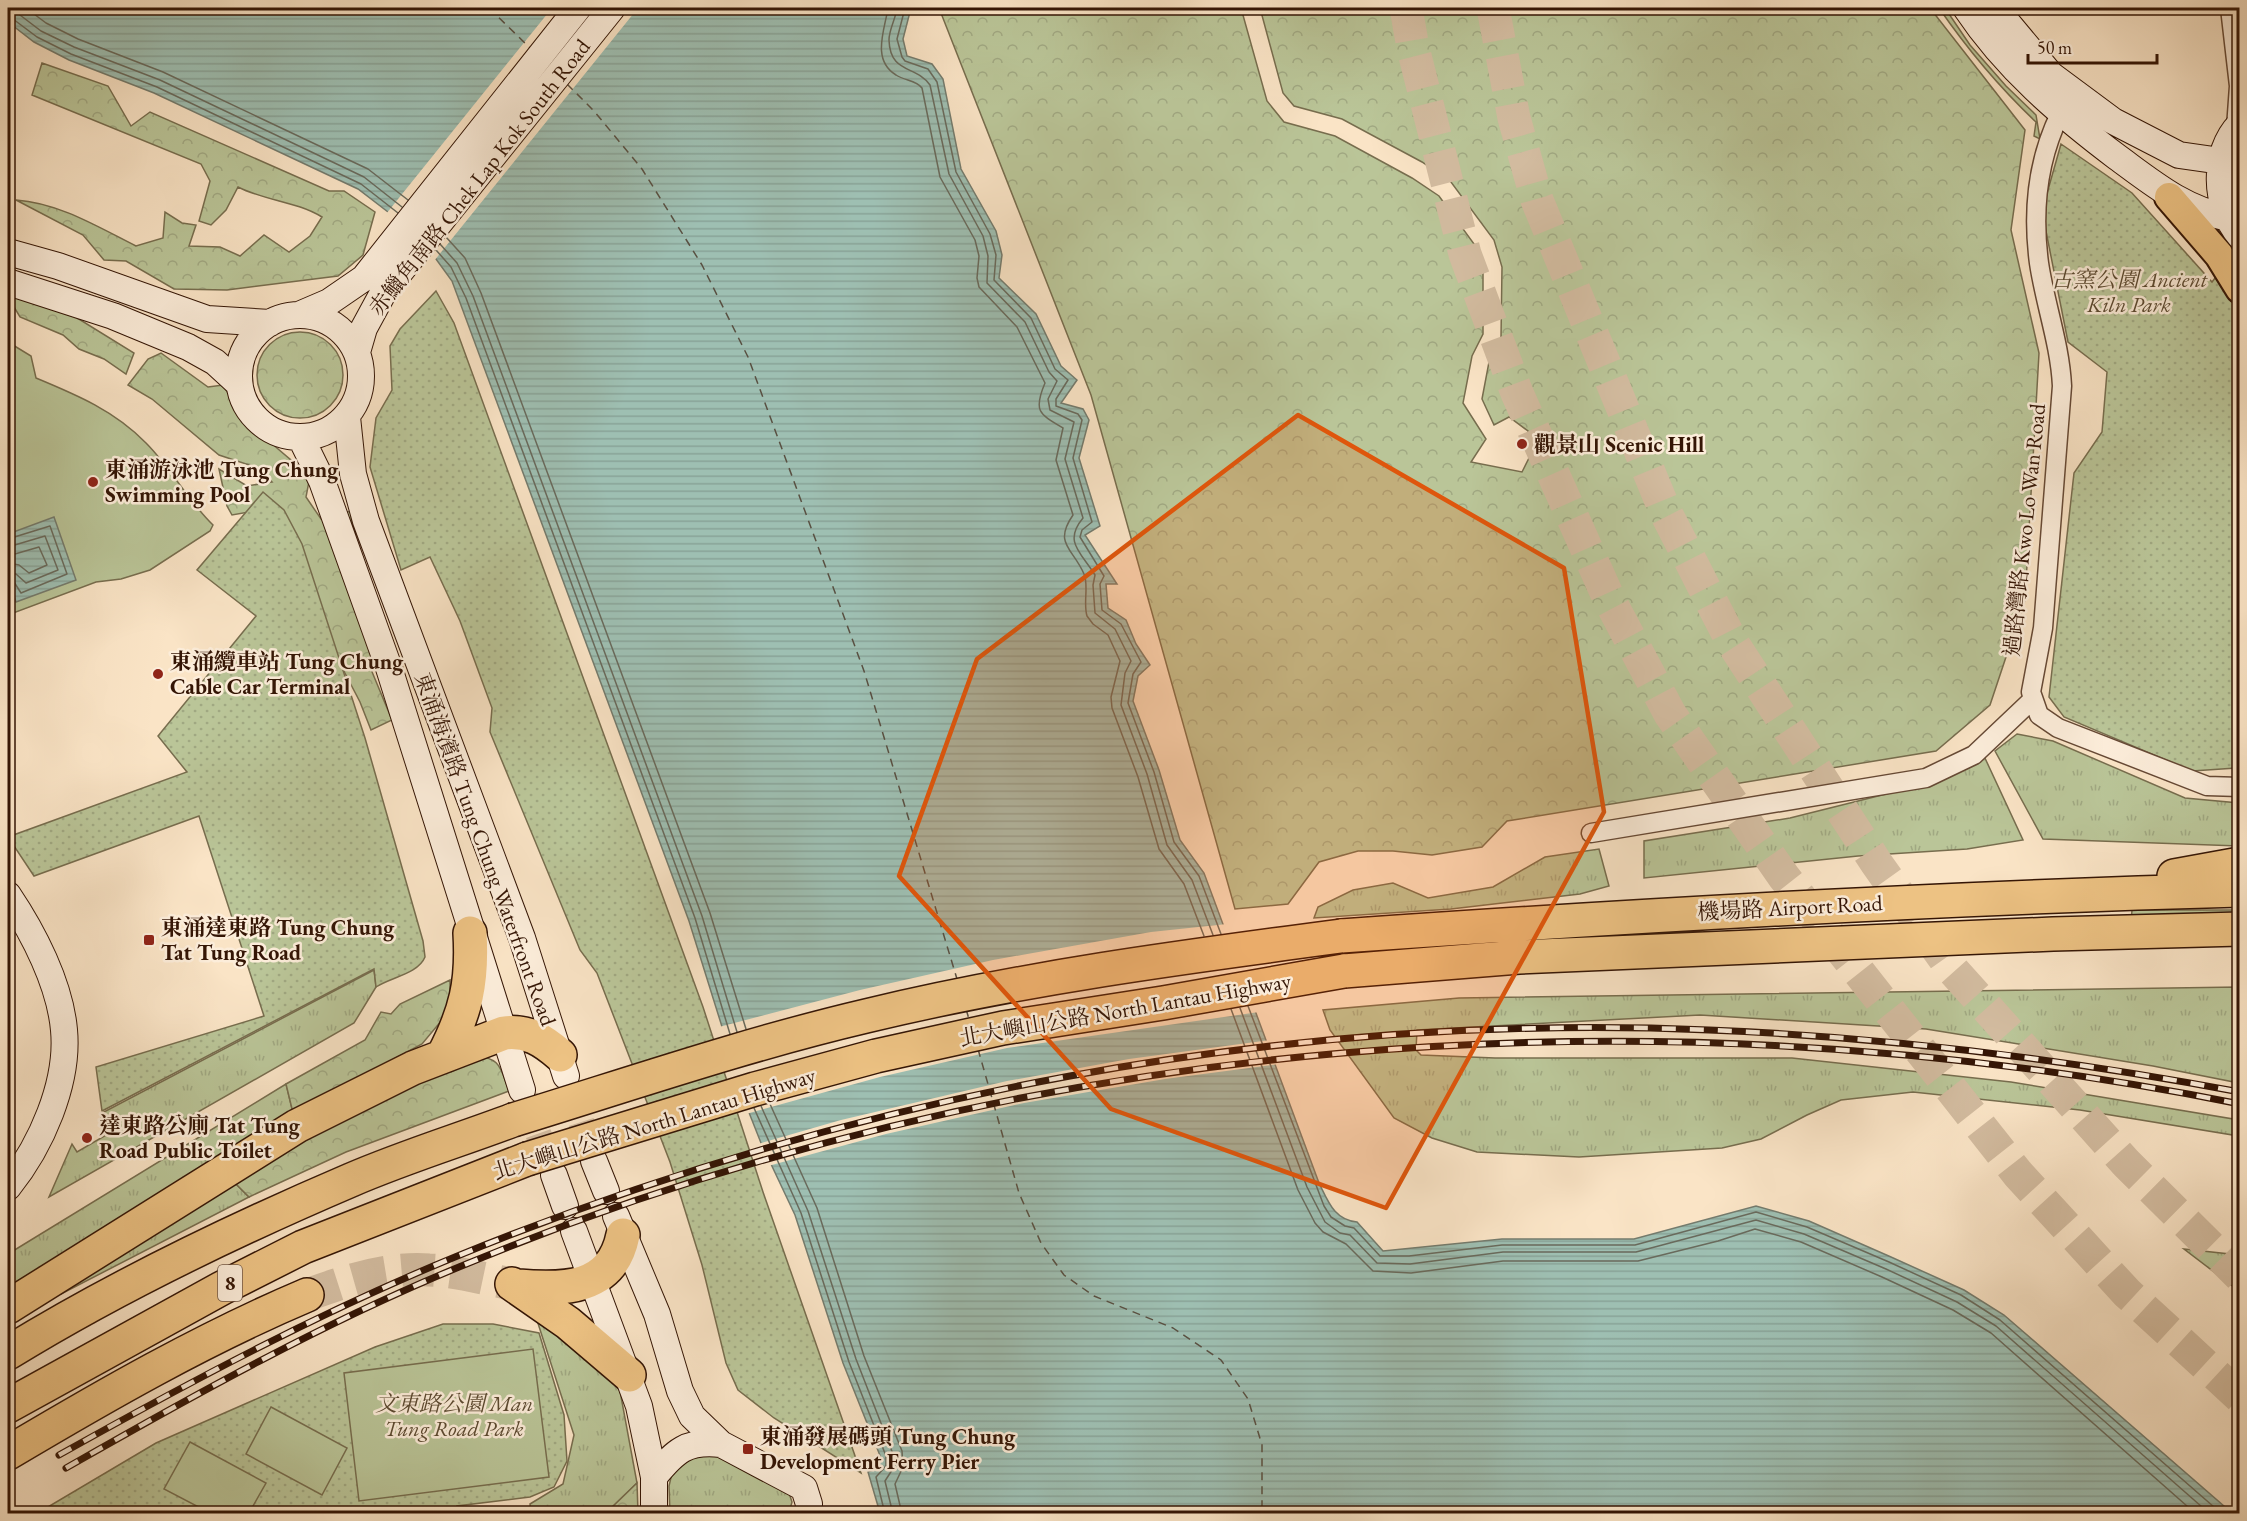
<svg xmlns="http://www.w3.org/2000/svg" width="2247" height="1521" font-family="'EB Garamond','Noto Serif TC',serif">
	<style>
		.grass { fill: url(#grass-tufts); stroke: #776d4e; stroke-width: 1.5 }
		.forest { fill: url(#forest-crowns); stroke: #776d4e; stroke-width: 1.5 }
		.park { fill: url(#park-dots); stroke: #776d4e; stroke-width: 1.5 }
		.pitch { fill: #bac598; stroke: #776d4e; stroke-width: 1.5 }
		.water { fill: url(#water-rules); stroke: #747b6d; stroke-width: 1.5 }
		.pier { fill: #fae4c6 }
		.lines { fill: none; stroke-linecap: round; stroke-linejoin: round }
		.shore { stroke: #696a5c; stroke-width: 1.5 }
		.ferry { stroke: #595042; stroke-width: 1.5; stroke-dasharray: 8 6; stroke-linecap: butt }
		.secondary-tunnel { stroke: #d2bb9f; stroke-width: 26; stroke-dasharray: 26 13; stroke-linecap: butt }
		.highway-tunnel { stroke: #d2bb9f; stroke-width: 33; stroke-dasharray: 33 16; stroke-linecap: butt }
		.street-casing { stroke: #664935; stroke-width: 21 }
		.secondary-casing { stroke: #341505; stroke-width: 28 }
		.primary-casing { stroke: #341505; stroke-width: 32 }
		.highway-casing { stroke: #341505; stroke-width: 36 }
		.street { stroke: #fcedda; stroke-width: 18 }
		.secondary { stroke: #fcedda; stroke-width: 26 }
		.primary { stroke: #edc283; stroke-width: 28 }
		.highway { stroke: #edc283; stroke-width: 33 }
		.rail-casing { stroke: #341505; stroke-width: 7 }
		.rail { stroke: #fcedda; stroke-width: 4.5; stroke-dasharray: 14; stroke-linecap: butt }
		.highway-bridge-casing { stroke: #341505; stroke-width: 36; stroke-linecap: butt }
		.highway-bridge { stroke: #edc283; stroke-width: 33 }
		.marked { fill: #df560c; fill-opacity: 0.2; stroke: #df560c; stroke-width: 4.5; stroke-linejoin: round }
		.poi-dot { fill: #8f2418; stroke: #fcedda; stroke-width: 2 }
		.labels { text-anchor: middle; stroke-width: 5; stroke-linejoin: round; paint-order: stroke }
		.shield { fill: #fcedda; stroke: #705645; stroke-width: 1.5 }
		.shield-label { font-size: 21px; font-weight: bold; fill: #341505 }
		.street-label { font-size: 22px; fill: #341505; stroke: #fcedda }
		.park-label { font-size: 22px; font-style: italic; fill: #5c4a31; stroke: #fcedda }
		.poi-label { font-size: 22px; font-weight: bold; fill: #341505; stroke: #fcedda; text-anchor: start }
	</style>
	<defs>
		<pattern id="grass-tufts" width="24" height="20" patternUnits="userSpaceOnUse" patternTransform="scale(1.5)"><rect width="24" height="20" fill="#bac598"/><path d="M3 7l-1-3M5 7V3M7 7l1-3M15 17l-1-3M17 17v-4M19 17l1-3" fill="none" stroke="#a0a882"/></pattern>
		<pattern id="forest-crowns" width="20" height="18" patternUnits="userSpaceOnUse" patternTransform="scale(1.5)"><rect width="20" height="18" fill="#bac598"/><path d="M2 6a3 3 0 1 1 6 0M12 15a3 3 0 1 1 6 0" fill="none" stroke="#a0a882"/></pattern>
		<pattern id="park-dots" width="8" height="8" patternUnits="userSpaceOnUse" patternTransform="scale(1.5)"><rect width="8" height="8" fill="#bac598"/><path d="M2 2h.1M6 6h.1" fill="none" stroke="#a0a882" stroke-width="1.8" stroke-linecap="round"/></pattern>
		<pattern id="water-rules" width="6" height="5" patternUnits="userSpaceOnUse" patternTransform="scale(1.5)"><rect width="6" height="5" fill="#9ebfb2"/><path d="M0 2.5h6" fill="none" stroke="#89a398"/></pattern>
	</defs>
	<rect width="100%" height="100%" fill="#fae4c6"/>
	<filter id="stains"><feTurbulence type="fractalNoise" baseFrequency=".00333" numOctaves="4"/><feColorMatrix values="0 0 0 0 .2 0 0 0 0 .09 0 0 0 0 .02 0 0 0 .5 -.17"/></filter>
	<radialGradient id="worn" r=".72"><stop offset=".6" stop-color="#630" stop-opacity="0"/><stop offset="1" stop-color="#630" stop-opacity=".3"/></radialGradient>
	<path class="grass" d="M 2017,734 L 2053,741 L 2185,798 L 2239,803 L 2239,846 L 2043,839 L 1995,751 Z
		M 1984,756 L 2023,840 L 1967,849 L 1858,856 L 1644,878 L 1644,841 L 1790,818 L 1930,783 Z
		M 1599,849 L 1609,886 L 1580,894 L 1451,909 L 1314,918 L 1318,907 L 1353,890 L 1393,883 L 1428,898 L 1493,887 L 1545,857 Z
		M 2132,910 L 2239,910 L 2239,921 L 2131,923 Z
		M 374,970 L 376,987 L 354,1023 L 49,1197 L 72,1144 L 77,1152 L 108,1134 L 101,1120 L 102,1113 Z
		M 2239,987 L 2239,1083 L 2153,1066 L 1926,1029 L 1700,1015 L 1417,1030 L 1416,1050 L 1421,1055 L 1495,1058 L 1792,1058 L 2011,1082 L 2239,1120 L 2239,1136 L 2080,1110 L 1913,1092 L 1841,1100 L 1807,1115 L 1761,1139 L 1722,1148 L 1579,1157 L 1477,1152 L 1432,1138 L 1394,1118 L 1330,1030 L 1323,1010 L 1459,998 Z
		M 286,1084 L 293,1113 L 8,1287 L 8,1254 Z
		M 232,1180 L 249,1197 L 61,1294 L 55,1294 Z
		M 2184,1249 L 2239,1255 L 2239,1291 Z
		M 535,1314 L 597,1356 L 620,1391 L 637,1483 L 606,1513 L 531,1513 L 530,1504 L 563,1484 L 574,1435 Z
		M 706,1450 L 789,1493 L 792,1502 L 789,1513 L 670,1514 L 669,1486 L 673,1469 Z"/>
	<path class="forest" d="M 939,8 L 1241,8 L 1267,101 L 1284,122 L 1335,136 L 1412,178 L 1439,196 L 1477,248 L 1483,269 L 1483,334 L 1472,356 L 1463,403 L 1486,439 L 1471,462 L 1522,472 L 1532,452 L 1528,431 L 1509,417 L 1494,425 L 1482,399 L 1489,362 L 1501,338 L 1502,267 L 1494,240 L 1451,182 L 1422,162 L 1342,119 L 1294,106 L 1283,93 L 1260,8 L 1930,8 L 2025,130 L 2011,230 L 2039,353 L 2025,600 L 1990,705 L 1936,751 L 1507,821 L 1482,847 L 1432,855 L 1393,851 L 1358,851 L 1319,862 L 1288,904 L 1235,909 L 1091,395 Z
		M 42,63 L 108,86 L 131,126 L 150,112 L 329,191 L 344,191 L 375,212 L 363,255 L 338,276 L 227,290 L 174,289 L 126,261 L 104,260 L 83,235 L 16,200 C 59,203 98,227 136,246 L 163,238 L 165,212 L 182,223 L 196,225 L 189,246 L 220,247 L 240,256 L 264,235 L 289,252 L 310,236 L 322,217 C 296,201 265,201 238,187 L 226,210 L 211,225 L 199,221 L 210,181 L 201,164 L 32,95 Z
		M 8,290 L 61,308 L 134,353 L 126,374 L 104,359 L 79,349 L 63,335 L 20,317 L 8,297 Z
		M257 375a43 43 0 1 1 86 0a43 43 0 1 1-86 0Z
		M 161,353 L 208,387 L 223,385 C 248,428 274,445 310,476 L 306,497 L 321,519 L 351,511 L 352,539 L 377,623 L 370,667 L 392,720 L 371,730 L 360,702 L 260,510 L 232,515 L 227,506 L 219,469 L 247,486 L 272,482 L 258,468 L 219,455 L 152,399 L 128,385 L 148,359 Z
		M 450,980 L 450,1000 L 442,1020 L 422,1044 L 293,1113 L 286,1084 L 365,1040 L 381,1012 L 391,1014 L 400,1004 Z
		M 473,1054 C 502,1060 499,1065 509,1091 L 346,1152 L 249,1197 L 232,1180 L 429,1074 L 441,1065 L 451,1072 L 457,1069 L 458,1061 Z
		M 637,1483 L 638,1513 L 606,1513 Z"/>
	<path class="park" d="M 2061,144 L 2132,193 L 2212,282 L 2219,273 L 2239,315 L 2236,768 L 2192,771 L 2064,717 L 2049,697 L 2074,473 L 2102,432 L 2107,372 L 2068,342 L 2042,211 Z
		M 436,291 L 454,323 L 703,1007 L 763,1192 L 861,1473 L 774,1418 L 738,1390 L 726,1363 L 702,1265 L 670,1162 L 597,973 L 580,950 L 490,732 L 492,708 L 460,621 L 430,557 L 401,570 L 370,467 L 376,418 L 392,390 L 390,346 L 400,329 Z
		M 263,492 L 284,510 L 302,544 L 365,738 L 423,941 L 425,957 C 418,974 391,977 376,987 L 374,969 L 102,1111 L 96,1067 L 264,1016 L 199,816 L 34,876 L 8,837 L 187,772 L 158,736 L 256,616 L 197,570 Z
		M 443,1324 L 493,1324 L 539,1333 L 564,1415 L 567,1461 L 554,1487 L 530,1497 L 457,1506 L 459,1513 L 36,1514 L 156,1443 L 375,1347 Z"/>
	<path class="pitch" d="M 1939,8 L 1945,8 L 1970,45 L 2006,86 L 2036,115 L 2040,139 L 2034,136 L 2036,122 C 1999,87 1968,50 1939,8 Z
		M 8,342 L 31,356 L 36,378 C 77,395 115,411 146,443 C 171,468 188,501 213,525 L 210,531 L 150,570 L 121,579 L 96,582 L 8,615 Z
		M 533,1349 L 549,1477 L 359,1501 L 344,1373 Z
		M 271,1407 L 347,1448 L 322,1495 L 246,1454 Z
		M 190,1442 L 266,1483 L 249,1513 L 210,1513 L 164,1489 Z"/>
	<path class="water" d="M 8,8 L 911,8 L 903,39 L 907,56 L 932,64 L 943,79 L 961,169 L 996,231 L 1002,255 L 999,278 L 1036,314 L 1061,366 L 1077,380 L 1061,403 L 1083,409 L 1089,420 L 1079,458 L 1100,526 L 1085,535 L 1117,584 L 1106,584 L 1108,608 L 1126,620 L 1136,644 L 1150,665 L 1138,676 L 1133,701 L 1159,770 L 1180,840 L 1204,873 L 1319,1183 C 1328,1201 1334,1220 1357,1222 L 1383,1251 L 1502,1239 L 1634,1239 L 1756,1206 L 1809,1221 L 1891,1257 L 1964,1290 L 2004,1315 L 2232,1513 L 880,1513 L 868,1472 L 878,1468 L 881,1458 L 843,1363 L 795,1215 L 761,1143 L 748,1110 L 689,921 L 452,281 L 436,259 L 388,212 L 358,189 L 154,93 L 69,60 L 34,42 L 8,22 Z
		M 54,517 L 76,580 L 16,602 L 8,578 L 8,534 Z"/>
	<path class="pier" d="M 552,8 L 638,8 L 434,261 L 386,214 Z
		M 1227,924 L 1259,1012 L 1007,1048 L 880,1077 L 746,1114 L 719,1027 L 860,990 L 993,960 L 1151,932 Z
		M 1270,1040 L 1279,1064 L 1165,1079 L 1024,1103 L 886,1134 L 768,1166 L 758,1144 L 841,1120 L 1007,1081 L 1129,1059 Z"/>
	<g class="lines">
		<path class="shore" d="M 26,8 L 46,23 L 78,39 L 163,72 L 368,169 L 408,200
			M 888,8 C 885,29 871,60 896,75 C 905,81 916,80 922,88 L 940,177 L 975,240 L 979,256 L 977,278 L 979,287 L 1017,327 L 1045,383 C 1033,411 1039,414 1063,428 L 1056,460 L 1073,515 C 1053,544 1073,548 1084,574 C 1089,585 1083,603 1087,616 L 1093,624 L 1108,635 L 1120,661 L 1111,697 L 1112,708 L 1138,777 L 1159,849 L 1184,884 L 1204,936
			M 897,8 C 896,18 889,29 889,40 C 890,74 916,65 930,85 L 949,174 L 983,236 L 988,256 L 987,283 L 1025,322 L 1049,372 L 1057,381 L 1048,399 L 1050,410 L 1074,422 L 1065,459 L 1083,518 C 1063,542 1081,552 1095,575 L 1093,585 L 1095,613 L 1115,629 L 1131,661 L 1125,673 L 1121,705 L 1147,774 L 1167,845 L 1192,880 L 1213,935
			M 905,8 L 897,39 L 902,57 L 905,61 L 928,69 L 937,82 L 956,172 L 990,234 L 996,255 L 994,280 L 1031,318 L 1055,369 L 1068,380 L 1056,399 L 1056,406 L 1078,414 L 1082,420 L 1073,458 L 1092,522 L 1082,530 L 1080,537 L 1104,576 L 1100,584 L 1102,610 L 1121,624 L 1141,662 L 1133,674 L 1128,703 L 1154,772 L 1174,842 L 1199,876 L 1221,934
			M 8,10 L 16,12 L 41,31 L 74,47 L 160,80 L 364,177 L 402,207
			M 8,18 L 13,19 L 37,37 L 71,54 L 157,87 L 361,184 L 398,213
			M 446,237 L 465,258 L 481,293 L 710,913 L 746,1029
			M 440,244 L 457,263 L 473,296 L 702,916 L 737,1032
			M 436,250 L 451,267 L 466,298 L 695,918 L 730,1034
			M 8,539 L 50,526 L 67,574 L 21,593 L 14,582 L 8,580
			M 8,547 L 45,536 L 58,570 L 26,583 L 16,574 L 8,572
			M 8,556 L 39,547 L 47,565 L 29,573 L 19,565 L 8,563
			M 1248,1006 L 1324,1206 L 1331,1217 L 1345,1226 L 1354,1228 L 1380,1256 L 1409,1256 L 1502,1245 L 1635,1245 L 1756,1212 L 1807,1227 L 1889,1262 L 1961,1295 L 2000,1320 L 2222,1514
			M 1240,1008 L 1307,1187 L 1325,1222 L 1340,1233 L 1350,1235 L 1377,1263 L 1410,1264 L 1503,1252 L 1636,1252 L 1756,1220 L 1804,1234 L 1886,1269 L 1957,1302 L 1996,1326 L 2210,1514
			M 1231,1009 L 1298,1190 L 1315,1223 L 1323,1232 L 1346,1244 L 1373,1271 L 1411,1273 L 1503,1261 L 1638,1261 L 1718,1241 L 1755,1229 L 1801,1242 L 1882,1277 L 1953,1310 L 1991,1333 L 2196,1514
			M 770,1104 L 817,1208 L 864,1356 L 902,1451 L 903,1467 L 895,1484 L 902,1514
			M 761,1106 L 808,1211 L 856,1359 L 893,1454 L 894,1467 L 885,1481 L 893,1514
			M 754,1108 L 801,1213 L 849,1362 L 886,1456 L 886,1466 L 876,1477 L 885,1514"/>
		<path class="ferry" d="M 489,8 L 530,48
			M 567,84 L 594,111 L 642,169 L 702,265 L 748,357 L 864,671 L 957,979
			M 966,1009 L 969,1019
			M 978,1049 L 1019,1193 L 1041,1243 L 1064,1275 L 1094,1296 L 1173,1328 L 1221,1360 L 1248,1399 L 1262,1445 L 1262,1514"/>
		<path class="secondary-tunnel" d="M 569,1085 L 593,1158
			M 525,1097 L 551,1169"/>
		<path class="highway-tunnel" d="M 1406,8 L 1413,48 L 1465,254 L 1517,393 L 1610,601 L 1670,714 L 1784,877 L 2018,1174 L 2127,1293 L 2240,1397
			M 1493,8 L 1514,118 L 1537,200 L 1665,511 L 1732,642 L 1877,864 L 1951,968 L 2126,1163 L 2240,1276
			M 307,1295 C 346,1281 386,1267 429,1270 C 456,1271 485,1279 512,1284"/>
		<g class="street-casing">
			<path id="street" d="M 2230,8 L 2239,86 L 2236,128
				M 2060,114 C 2037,161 2032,210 2039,263 C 2045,304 2060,344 2062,386 L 2043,628 L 2031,692 L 2039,715 L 2058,728 L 2207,786 L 2240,787
				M 1591,833 L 1926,778 L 1974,755 L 2032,700"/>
		</g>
		<g class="secondary-casing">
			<path id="secondary" d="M 1966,8 C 2006,68 2060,114 2117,157 C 2154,184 2182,208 2228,218
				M 1995,8 L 2051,75 L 2113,121 L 2179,155 L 2221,161
				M 2240,124 C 2212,153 2214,206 2240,236
				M 8,252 L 58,266 L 207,319 L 270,323
				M 8,282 L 113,316 L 188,347 L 215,362 L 239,384
				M 301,314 L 329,302 L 364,278 L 578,8
				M239 376a61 61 0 1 1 122 0a61 61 0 1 1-122 0Z
				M 357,352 L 364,328 L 383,293 L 612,8
				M 347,417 L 353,474 L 366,521 L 522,938 L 566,1076
				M 301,438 L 322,481 L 389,668 L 522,1090
				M 8,895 C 33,932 60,984 64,1030 C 69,1083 41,1146 8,1187
				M 594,1161 L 606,1191
				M 554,1175 L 565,1206
				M 616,1216 L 657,1314 L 680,1391 L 692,1416 L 721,1444 L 804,1488 L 809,1504 L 808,1514
				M 574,1231 L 639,1406 L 654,1477 L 654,1514
				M 654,1477 C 675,1451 687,1440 721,1444"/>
		</g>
		<g class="primary-casing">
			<path id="primary" d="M 2169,197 L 2219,255 L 2240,289"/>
		</g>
		<g class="highway-casing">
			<path id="highway" d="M 2174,876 L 2240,864
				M 1341,936 C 1641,915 1939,898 2240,890
				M 1344,971 L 1519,957 L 2053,934 L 2240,929
				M 443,1056 C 466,1012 473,982 470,933
				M 512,1284 L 568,1323 L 629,1375
				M 518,1286 C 563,1290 612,1290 623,1235
				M 8,1307 L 297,1126 L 413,1068 L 504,1033 C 527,1030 543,1040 560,1055
				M 8,1353 C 117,1286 234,1230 351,1180 C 404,1157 460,1140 513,1120
				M 8,1406 L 222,1288 L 303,1247 L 527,1159
				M 8,1453 C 104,1396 203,1339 307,1295"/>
		</g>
		<use href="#street" class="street"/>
		<use href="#secondary" class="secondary"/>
		<use href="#primary" class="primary"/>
		<use href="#highway" class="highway"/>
		<g class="rail-casing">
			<path id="rail" d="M 59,1455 C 188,1383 318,1313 455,1257 C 851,1095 1281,1012 1709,1030 C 1888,1037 2064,1059 2240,1092
				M 66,1468 C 194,1395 323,1323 459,1267 C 1021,1034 1645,985 2240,1104"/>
		</g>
		<use href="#rail" class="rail"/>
		<g class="highway-bridge-casing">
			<path id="highway-bridge" d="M 513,1120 C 630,1084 747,1044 866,1016 C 1023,978 1182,957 1341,936
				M 527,1159 L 755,1089 L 876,1056 L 1003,1028 L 1163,1003 L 1344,971"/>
		</g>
		<use href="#highway-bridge" class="highway-bridge"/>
	</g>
	<path class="marked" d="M 1298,415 L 1564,568 L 1604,812 L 1386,1208 L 1111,1109 L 899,876 L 977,659 Z"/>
	<g class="poi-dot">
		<circle cx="1522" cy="444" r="6"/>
		<circle cx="93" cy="482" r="6"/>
		<circle cx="158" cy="674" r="6"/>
		<rect x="143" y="934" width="12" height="12" rx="3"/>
		<circle cx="87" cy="1138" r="6"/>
		<rect x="742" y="1443" width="12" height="12" rx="3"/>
	</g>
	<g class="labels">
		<rect class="shield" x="218" y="1265" width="24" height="36" rx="4.5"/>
		<g class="shield-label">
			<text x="230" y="1290">8</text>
		</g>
		<g class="street-label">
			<text transform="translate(479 177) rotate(-52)" y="8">赤鱲角南路 Chek Lap Kok South Road</text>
			<text transform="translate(2024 530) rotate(-84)" y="8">過路灣路 Kwo Lo Wan Road</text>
			<text transform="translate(486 849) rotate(70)" y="8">東涌海濱路 Tung Chung Waterfront Road</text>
			<text transform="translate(1790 907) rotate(-3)" y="8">機場路 Airport Road</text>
			<text transform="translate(1125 1009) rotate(-10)" y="8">北大嶼山公路 North Lantau Highway</text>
			<text transform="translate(654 1123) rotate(-17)" y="8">北大嶼山公路 North Lantau Highway</text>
		</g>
		<g class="park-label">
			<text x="2129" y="287">古窯公園 Ancient<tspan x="2129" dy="25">Kiln Park</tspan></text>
			<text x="454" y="1411">文東路公園 Man<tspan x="454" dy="25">Tung Road Park</tspan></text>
		</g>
		<g class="poi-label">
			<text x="1534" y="452">觀景山 Scenic Hill</text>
			<text x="105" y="477">東涌游泳池 Tung Chung<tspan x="105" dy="25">Swimming Pool</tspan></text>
			<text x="170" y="669">東涌纜車站 Tung Chung<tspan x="170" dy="25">Cable Car Terminal</tspan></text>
			<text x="161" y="935">東涌達東路 Tung Chung<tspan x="161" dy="25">Tat Tung Road</tspan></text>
			<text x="99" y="1133">達東路公廁 Tat Tung<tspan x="99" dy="25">Road Public Toilet</tspan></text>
			<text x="760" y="1444">東涌發展碼頭 Tung Chung<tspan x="760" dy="25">Development Ferry Pier</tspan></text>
		</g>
	</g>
	<rect width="2247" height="1521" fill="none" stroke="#fae4c6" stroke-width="30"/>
	<rect x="9" y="9" width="2229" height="1503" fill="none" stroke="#341505" stroke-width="3"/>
	<rect x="15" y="15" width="2217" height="1491" fill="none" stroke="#341505" stroke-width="1.5"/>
	<path d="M2028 54v9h129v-9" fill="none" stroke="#341505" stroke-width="3"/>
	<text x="2037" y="54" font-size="18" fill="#341505" stroke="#fcedda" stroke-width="4.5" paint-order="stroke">50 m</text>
	<rect width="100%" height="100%" filter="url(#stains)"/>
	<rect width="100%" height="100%" fill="url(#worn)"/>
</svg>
